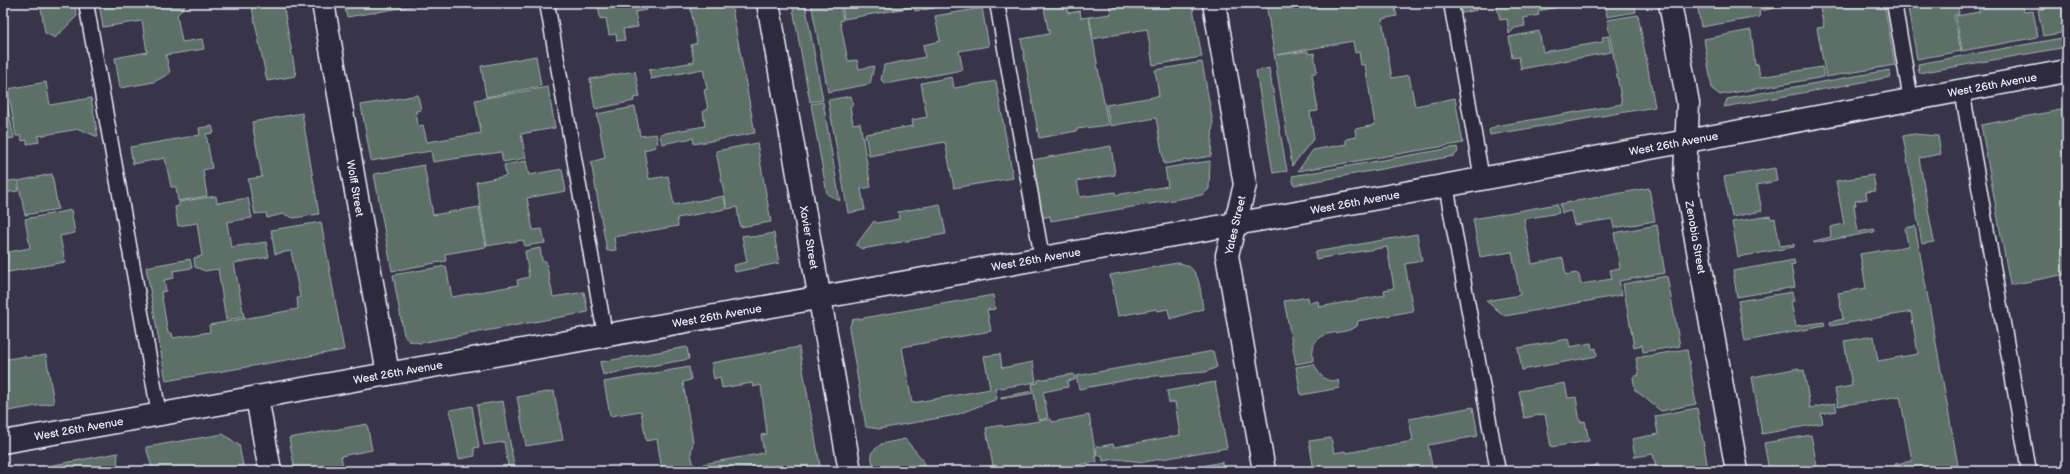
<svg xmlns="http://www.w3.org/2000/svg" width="2070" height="474" font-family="'Balsamiq Sans',sans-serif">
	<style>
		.grass { fill: #5d6f67; stroke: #a2b0b0 }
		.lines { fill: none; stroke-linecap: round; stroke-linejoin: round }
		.lane-casing { stroke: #e8f1f8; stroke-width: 17 }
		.street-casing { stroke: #e8f1f8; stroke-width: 25 }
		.secondary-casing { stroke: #e8f1f8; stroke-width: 25 }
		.lane { stroke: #2f2a3d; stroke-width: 14 }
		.street { stroke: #2f2a3d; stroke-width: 22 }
		.secondary { stroke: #2f2a3d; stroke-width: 22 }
		.labels { text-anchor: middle; stroke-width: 3.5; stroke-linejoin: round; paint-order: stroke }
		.street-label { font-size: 11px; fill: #e8f1f8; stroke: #2f2a3d }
	</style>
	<rect width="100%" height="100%" fill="#38344a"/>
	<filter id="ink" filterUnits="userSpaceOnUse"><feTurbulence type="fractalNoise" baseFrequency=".025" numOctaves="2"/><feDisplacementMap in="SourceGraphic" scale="8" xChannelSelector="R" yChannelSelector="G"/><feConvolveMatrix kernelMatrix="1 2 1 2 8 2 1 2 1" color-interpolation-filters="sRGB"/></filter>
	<g filter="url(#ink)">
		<path class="grass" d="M 40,3 L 74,3 L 77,16 L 55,38 L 45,33 Z
			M 104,3 L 187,3 L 177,15 L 182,42 L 202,39 L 204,49 L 166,55 L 170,73 L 154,82 L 120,88 L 115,58 L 147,52 L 142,21 L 103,27 L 99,4 Z
			M 251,3 L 283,3 L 296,76 L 267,81 Z
			M 344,3 L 431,3 L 347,17 Z
			M 598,3 L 646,3 L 647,10 L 635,12 L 638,27 L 623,29 L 625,40 L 617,41 L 616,34 L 609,35 L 606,18 L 600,19 Z
			M 661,3 L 731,3 L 755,133 L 694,144 L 693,138 L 662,144 L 660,134 L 705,126 L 703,111 L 708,109 L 704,90 L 707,89 L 703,69 L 651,79 L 649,70 L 694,62 L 691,45 L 697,43 L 690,5 L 663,10 Z
			M 792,3 L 805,3 L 823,100 L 810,102 Z
			M 811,3 L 840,3 L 843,20 L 840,21 L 848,61 L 857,60 L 859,69 L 874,66 L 870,84 L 828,92 Z
			M 842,3 L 934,3 L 935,8 L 915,11 L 914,7 L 844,19 Z
			M 1043,3 L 1066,3 L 1068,13 L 1080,11 L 1081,18 L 1089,17 L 1108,125 L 1077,129 L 1077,131 L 1039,138 L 1021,39 L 1049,34 Z
			M 1109,3 L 1192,3 L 1202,57 L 1153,65 L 1147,29 L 1093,39 L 1089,17 L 1111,14 Z
			M 1266,3 L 1394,3 L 1397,16 L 1382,19 L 1392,78 L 1409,75 L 1415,106 L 1455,98 L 1463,143 L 1298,171 L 1313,150 L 1346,144 L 1346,139 L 1356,137 L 1355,129 L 1375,125 L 1365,65 L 1361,65 L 1359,52 L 1355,53 L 1353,41 L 1277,55 L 1308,51 L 1308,54 L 1314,53 L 1317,72 L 1312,74 L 1318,111 L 1310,112 L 1314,138 L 1292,166 Z
			M 1457,3 L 1476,3 L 1477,10 L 1458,14 Z
			M 1496,3 L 1579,3 L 1538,11 L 1539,15 L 1524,18 L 1525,26 L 1515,28 L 1509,34 L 1507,19 L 1500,20 Z
			M 1595,3 L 1634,3 L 1636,12 L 1607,17 L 1605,4 L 1595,5 Z
			M 1697,3 L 1798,3 L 1799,4 L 1759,11 L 1760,17 L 1701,27 Z
			M 1819,3 L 1884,3 L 1895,65 L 1826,77 L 1817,28 L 1824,27 Z
			M 1907,3 L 1957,3 L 1959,14 L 1954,15 L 1961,51 L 1917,59 Z
			M 2002,3 L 2022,3 L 2024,12 L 2033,11 L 2038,37 L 1962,51 L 1956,16 L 1979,12 L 1979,8 Z
			M 2051,3 L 2067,3 L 2067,32 L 2043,36 L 2038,10 L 2051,7 Z
			M 982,8 L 989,46 L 959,51 L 963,70 L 885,84 L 881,80 L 884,65 L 925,57 L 923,45 L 940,41 L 935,16 Z
			M 1638,15 L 1655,107 L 1490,135 L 1489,130 L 1496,126 L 1622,104 L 1607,20 Z
			M 1751,30 L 1755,65 L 1758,64 L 1760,77 L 1822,67 L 1824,77 L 1720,95 L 1712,89 L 1704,39 Z
			M 1539,31 L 1543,52 L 1603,42 L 1602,37 L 1608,36 L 1611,52 L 1521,69 L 1519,57 L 1512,58 L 1509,37 Z
			M 2067,37 L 2067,47 L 1919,73 L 1918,64 Z
			M 536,56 L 541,86 L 486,97 L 481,66 Z
			M 1202,62 L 1213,123 L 1211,156 L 1164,164 L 1156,118 L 1110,126 L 1106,105 L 1159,96 L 1155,70 Z
			M 1269,68 L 1287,171 L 1273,173 L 1256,71 Z
			M 1889,70 L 1891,77 L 1724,107 L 1727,99 Z
			M 635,71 L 640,97 L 633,98 L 634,101 L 595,109 L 590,79 Z
			M 952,77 L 954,88 L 996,81 L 1013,178 L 954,188 L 945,142 L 869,156 L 865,134 L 913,126 L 912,120 L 927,117 L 921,83 Z
			M 46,82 L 50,105 L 91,98 L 98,137 L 79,129 L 38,136 L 39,142 L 27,144 L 27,140 L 22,141 L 21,136 L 16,136 L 8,89 Z
			M 548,87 L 555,128 L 521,134 L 526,158 L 503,162 L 501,152 L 433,162 L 431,151 L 371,161 L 361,105 L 418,95 L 421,110 L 416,111 L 418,126 L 423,125 L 427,142 L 481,133 L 475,100 Z
			M 851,96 L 853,105 L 850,106 L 853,124 L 860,123 L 871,187 L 861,189 L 865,210 L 848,213 L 828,100 Z
			M 823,102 L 840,201 L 827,194 L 811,104 Z
			M 7,103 L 14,138 L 3,140 L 3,104 Z
			M 635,107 L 640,136 L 656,134 L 658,143 L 655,143 L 656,147 L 644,150 L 649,179 L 668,176 L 674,205 L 724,196 L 726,209 L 677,218 L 678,226 L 614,237 L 616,250 L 607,251 L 591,162 L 605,158 L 597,114 Z
			M 2066,109 L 2067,274 L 2010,285 L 1981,125 Z
			M 302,113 L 319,214 L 294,218 L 283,214 L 267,218 L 266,213 L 255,214 L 248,179 L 262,177 L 252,122 Z
			M 212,126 L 214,133 L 206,134 L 212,168 L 203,170 L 207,196 L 178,201 L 176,187 L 171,187 L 165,158 L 133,164 L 130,147 L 200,135 L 199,128 Z
			M 1914,134 L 1938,136 L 1941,154 L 1919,158 L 1934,242 L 1922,244 L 1903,136 Z
			M 757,143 L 771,222 L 740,227 L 737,207 L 727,209 L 716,151 Z
			M 1111,146 L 1115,175 L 1077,181 L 1080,197 L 1115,192 L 1116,195 L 1168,186 L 1165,168 L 1210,161 L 1209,189 L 1202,195 L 1051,221 L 1050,216 L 1042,218 L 1032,160 Z
			M 1457,147 L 1458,152 L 1454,156 L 1294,185 L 1292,176 Z
			M 526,161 L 529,175 L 562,169 L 566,191 L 527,198 L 533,230 L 542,229 L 545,243 L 525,246 L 523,240 L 487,246 L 476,182 L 506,176 L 504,165 Z
			M 424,165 L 433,215 L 479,207 L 486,247 L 445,254 L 446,261 L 392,271 L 374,174 Z
			M 1775,168 L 1777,181 L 1757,185 L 1762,211 L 1732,217 L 1724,177 Z
			M 52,174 L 58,209 L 25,215 L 18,181 Z
			M 1873,175 L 1876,191 L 1866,192 L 1867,199 L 1855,201 L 1856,205 L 1854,205 L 1858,232 L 1874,229 L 1874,232 L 1814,243 L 1814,241 L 1831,237 L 1830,227 L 1844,224 L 1836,181 Z
			M 16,180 L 18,191 L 3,193 L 3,182 Z
			M 1649,188 L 1655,221 L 1614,228 L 1612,219 L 1574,225 L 1571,211 L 1562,213 L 1560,204 Z
			M 216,196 L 217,203 L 248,198 L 252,218 L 227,222 L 231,247 L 266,242 L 269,257 L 234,263 L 244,317 L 226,320 L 218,269 L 205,271 L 195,267 L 194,258 L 202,256 L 197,223 L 178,226 L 175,207 L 179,206 L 179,202 Z
			M 940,204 L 946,234 L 862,249 L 856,245 L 874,221 L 877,223 L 899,219 L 898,212 Z
			M 1557,204 L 1559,213 L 1524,219 L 1532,264 L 1563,258 L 1566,275 L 1576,273 L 1579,275 L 1581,284 L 1612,279 L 1610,270 L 1620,268 L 1614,233 L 1657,225 L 1665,273 L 1619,281 L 1622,295 L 1505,316 L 1486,301 L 1520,295 L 1512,252 L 1480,257 L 1473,219 Z
			M 71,210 L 75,233 L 60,236 L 65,262 L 3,273 L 3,253 L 30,248 L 25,219 Z
			M 1770,216 L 1771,219 L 1775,218 L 1780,246 L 1794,244 L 1794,247 L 1738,257 L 1732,222 Z
			M 321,222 L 344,350 L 166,381 L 146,267 L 190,259 L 192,268 L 173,271 L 174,278 L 164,280 L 166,291 L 161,292 L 168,333 L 172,333 L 173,338 L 210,332 L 209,325 L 298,309 L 297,298 L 300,297 L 291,251 L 275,254 L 271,230 Z
			M 1915,226 L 1958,465 L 1926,471 L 1896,471 L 1895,464 L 1912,461 L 1900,396 L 1838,406 L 1835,389 L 1852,386 L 1844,341 L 1874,336 L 1878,361 L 1918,354 L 1911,312 L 1831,326 L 1830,322 L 1843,319 L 1838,293 L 1866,288 L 1860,254 L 1908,246 L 1905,228 Z
			M 774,233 L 779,263 L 735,272 L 734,265 L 747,262 L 742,236 L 747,235 L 753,237 Z
			M 1417,234 L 1422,261 L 1405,264 L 1413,311 L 1358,321 L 1357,326 C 1340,339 1309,323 1313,361 L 1296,364 L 1284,301 L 1308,297 L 1309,303 L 1318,301 L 1319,307 L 1385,295 L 1384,290 L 1394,288 L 1387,247 L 1316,259 L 1315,252 Z
			M 540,248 L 542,261 L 546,261 L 553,297 L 584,292 L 588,312 L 420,343 L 409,341 L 404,335 L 393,275 L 446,266 L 452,297 L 518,285 L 517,280 L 529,277 L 525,251 Z
			M 1794,260 L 1795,264 L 1791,265 L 1795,287 L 1737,297 L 1733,271 Z
			M 1177,263 C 1201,264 1200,290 1203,309 L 1170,319 L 1168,309 L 1158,311 L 1157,309 L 1118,316 L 1110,275 Z
			M 1667,276 L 1680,346 L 1643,352 L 1642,345 L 1634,347 L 1623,284 Z
			M 1792,292 L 1794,301 L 1791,302 L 1796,326 L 1824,322 L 1825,326 L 1745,341 L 1738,301 Z
			M 993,295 L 995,309 L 987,310 L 991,331 L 902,347 L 912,403 L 990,389 L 984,356 L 1000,354 L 1002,368 L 1033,362 L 1036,382 L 995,389 L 997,399 L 956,415 L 879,429 L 866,427 L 849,329 L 852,320 Z
			M 1568,339 L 1570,347 L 1591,343 L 1592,349 L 1596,348 L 1597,356 L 1522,370 L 1518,348 Z
			M 687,347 L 689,359 L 603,375 L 600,362 Z
			M 799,347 L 821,471 L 767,471 L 765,465 L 732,470 L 731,466 L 704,471 L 703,464 L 764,453 L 761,435 L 767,434 L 761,385 L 753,387 L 752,383 L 722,388 L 720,377 L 714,379 L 711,363 Z
			M 1687,349 L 1696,404 L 1661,411 L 1635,390 L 1633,377 L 1639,375 L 1636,358 Z
			M 1213,351 L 1217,367 L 1206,372 L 1143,377 L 1079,389 L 1076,376 Z
			M 46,355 L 54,403 L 3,412 L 3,360 L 25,356 L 25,358 Z
			M 1314,364 C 1320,376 1325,383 1338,380 L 1340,388 L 1301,395 L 1296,367 Z
			M 689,367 L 691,380 L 683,382 L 693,442 L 691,453 L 694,468 L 700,467 L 701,471 L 662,471 L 657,439 L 646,441 L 641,411 L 610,416 L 604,382 Z
			M 1799,368 L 1799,371 L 1804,370 L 1810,408 L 1835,403 L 1837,411 L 1821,414 L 1823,423 L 1762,434 L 1752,377 Z
			M 1074,374 L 1075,380 L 1067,381 L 1068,387 L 1043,392 L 1048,418 L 1038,420 L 1034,393 L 1001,399 L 1001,397 L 1033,391 L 1032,384 L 1038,383 L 1038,380 Z
			M 1215,382 L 1227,448 L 1144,462 L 1116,459 L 1103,461 L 1102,455 L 1097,456 L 1096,447 L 1113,444 L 1114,447 L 1180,435 L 1175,402 L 1169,403 L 1167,391 Z
			M 1565,383 L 1568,398 L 1576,397 L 1580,422 L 1585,421 L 1589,441 L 1551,447 L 1545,414 L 1524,418 L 1519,391 Z
			M 554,391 L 563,440 L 526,446 L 517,397 Z
			M 503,401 L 515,471 L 509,471 L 504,442 L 484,445 L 477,405 Z
			M 472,406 L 479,447 L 474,448 L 475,456 L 459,459 L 450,410 Z
			M 1473,407 L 1478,436 L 1428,445 L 1433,471 L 1314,471 L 1309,441 L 1331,438 L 1334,453 L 1345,451 L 1346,453 L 1413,441 L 1409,419 Z
			M 1697,408 L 1708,468 L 1693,471 L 1657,471 L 1653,454 L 1635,457 L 1632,439 L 1658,434 L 1655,416 Z
			M 1089,415 L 1097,462 L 1055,469 L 1055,471 L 966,471 L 993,466 L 986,428 L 1002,425 L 1003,427 L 1051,419 L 1052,422 Z
			M 367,424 L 372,450 L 341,456 L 344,471 L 295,471 L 289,438 Z
			M 223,434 L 239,445 L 244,471 L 153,471 L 146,447 Z
			M 1811,435 L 1818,471 L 1769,471 L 1764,443 Z
			M 905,439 L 923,460 L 925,471 L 874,471 L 871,453 L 881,444 Z
			M 118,453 L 117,471 L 21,471 Z
			M 1222,462 L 1222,471 L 1197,471 L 1196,467 Z
			M 1599,465 L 1600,471 L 1563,471 Z"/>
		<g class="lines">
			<g class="lane-casing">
				<path id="lane" d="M 86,3 L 159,414
					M 547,3 L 605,335
					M 997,3 L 1042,258
					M 1451,3 L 1482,179
					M 1894,3 L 1911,100
					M 1962,90 L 2029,471
					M 1446,185 L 1498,471"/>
			</g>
			<g class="street-casing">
				<g id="street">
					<path id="s1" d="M 323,3 L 388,374"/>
					<path id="s2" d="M 768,3 L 850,471"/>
					<path d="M 1214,3 L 1245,185 L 1227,255 L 1264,471"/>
					<path id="s3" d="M 1670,3 L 1688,103 L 1685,177 L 1737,471"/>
					<path d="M 257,397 L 270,471"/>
				</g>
			</g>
			<g class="secondary-casing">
				<g id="secondary">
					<path id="s4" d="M 3,442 L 1280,216 L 2067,71"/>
				</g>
			</g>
			<use href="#lane" class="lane"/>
			<use href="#street" class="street"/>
			<use href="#secondary" class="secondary"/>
		</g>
	</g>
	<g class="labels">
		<g class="street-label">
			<text dy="4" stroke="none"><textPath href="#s4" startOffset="2021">West 26th Avenue</textPath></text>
			<text dy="4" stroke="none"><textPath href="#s4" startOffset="1697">West 26th Avenue</textPath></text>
			<text dy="4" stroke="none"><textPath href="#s1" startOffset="188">Wolff Street</textPath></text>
			<text dy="4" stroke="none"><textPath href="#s4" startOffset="1373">West 26th Avenue</textPath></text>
			<text transform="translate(1235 225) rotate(-77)" y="4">Yates Street</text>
			<text dy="4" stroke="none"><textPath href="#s2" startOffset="238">Xavier Street</textPath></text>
			<text dy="4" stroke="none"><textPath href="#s3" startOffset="237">Zenobia Street</textPath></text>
			<text dy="4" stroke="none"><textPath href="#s4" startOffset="1049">West 26th Avenue</textPath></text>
			<text dy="4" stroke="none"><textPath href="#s4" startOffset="725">West 26th Avenue</textPath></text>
			<text dy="4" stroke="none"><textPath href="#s4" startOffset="401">West 26th Avenue</textPath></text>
			<text dy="4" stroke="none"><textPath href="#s4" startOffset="77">West 26th Avenue</textPath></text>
		</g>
	</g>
	<rect width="2070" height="474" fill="none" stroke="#2f2a3d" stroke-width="16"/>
	<rect x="8" y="8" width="2054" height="458" fill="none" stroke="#e8f1f8" stroke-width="1.5" filter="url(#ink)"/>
</svg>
